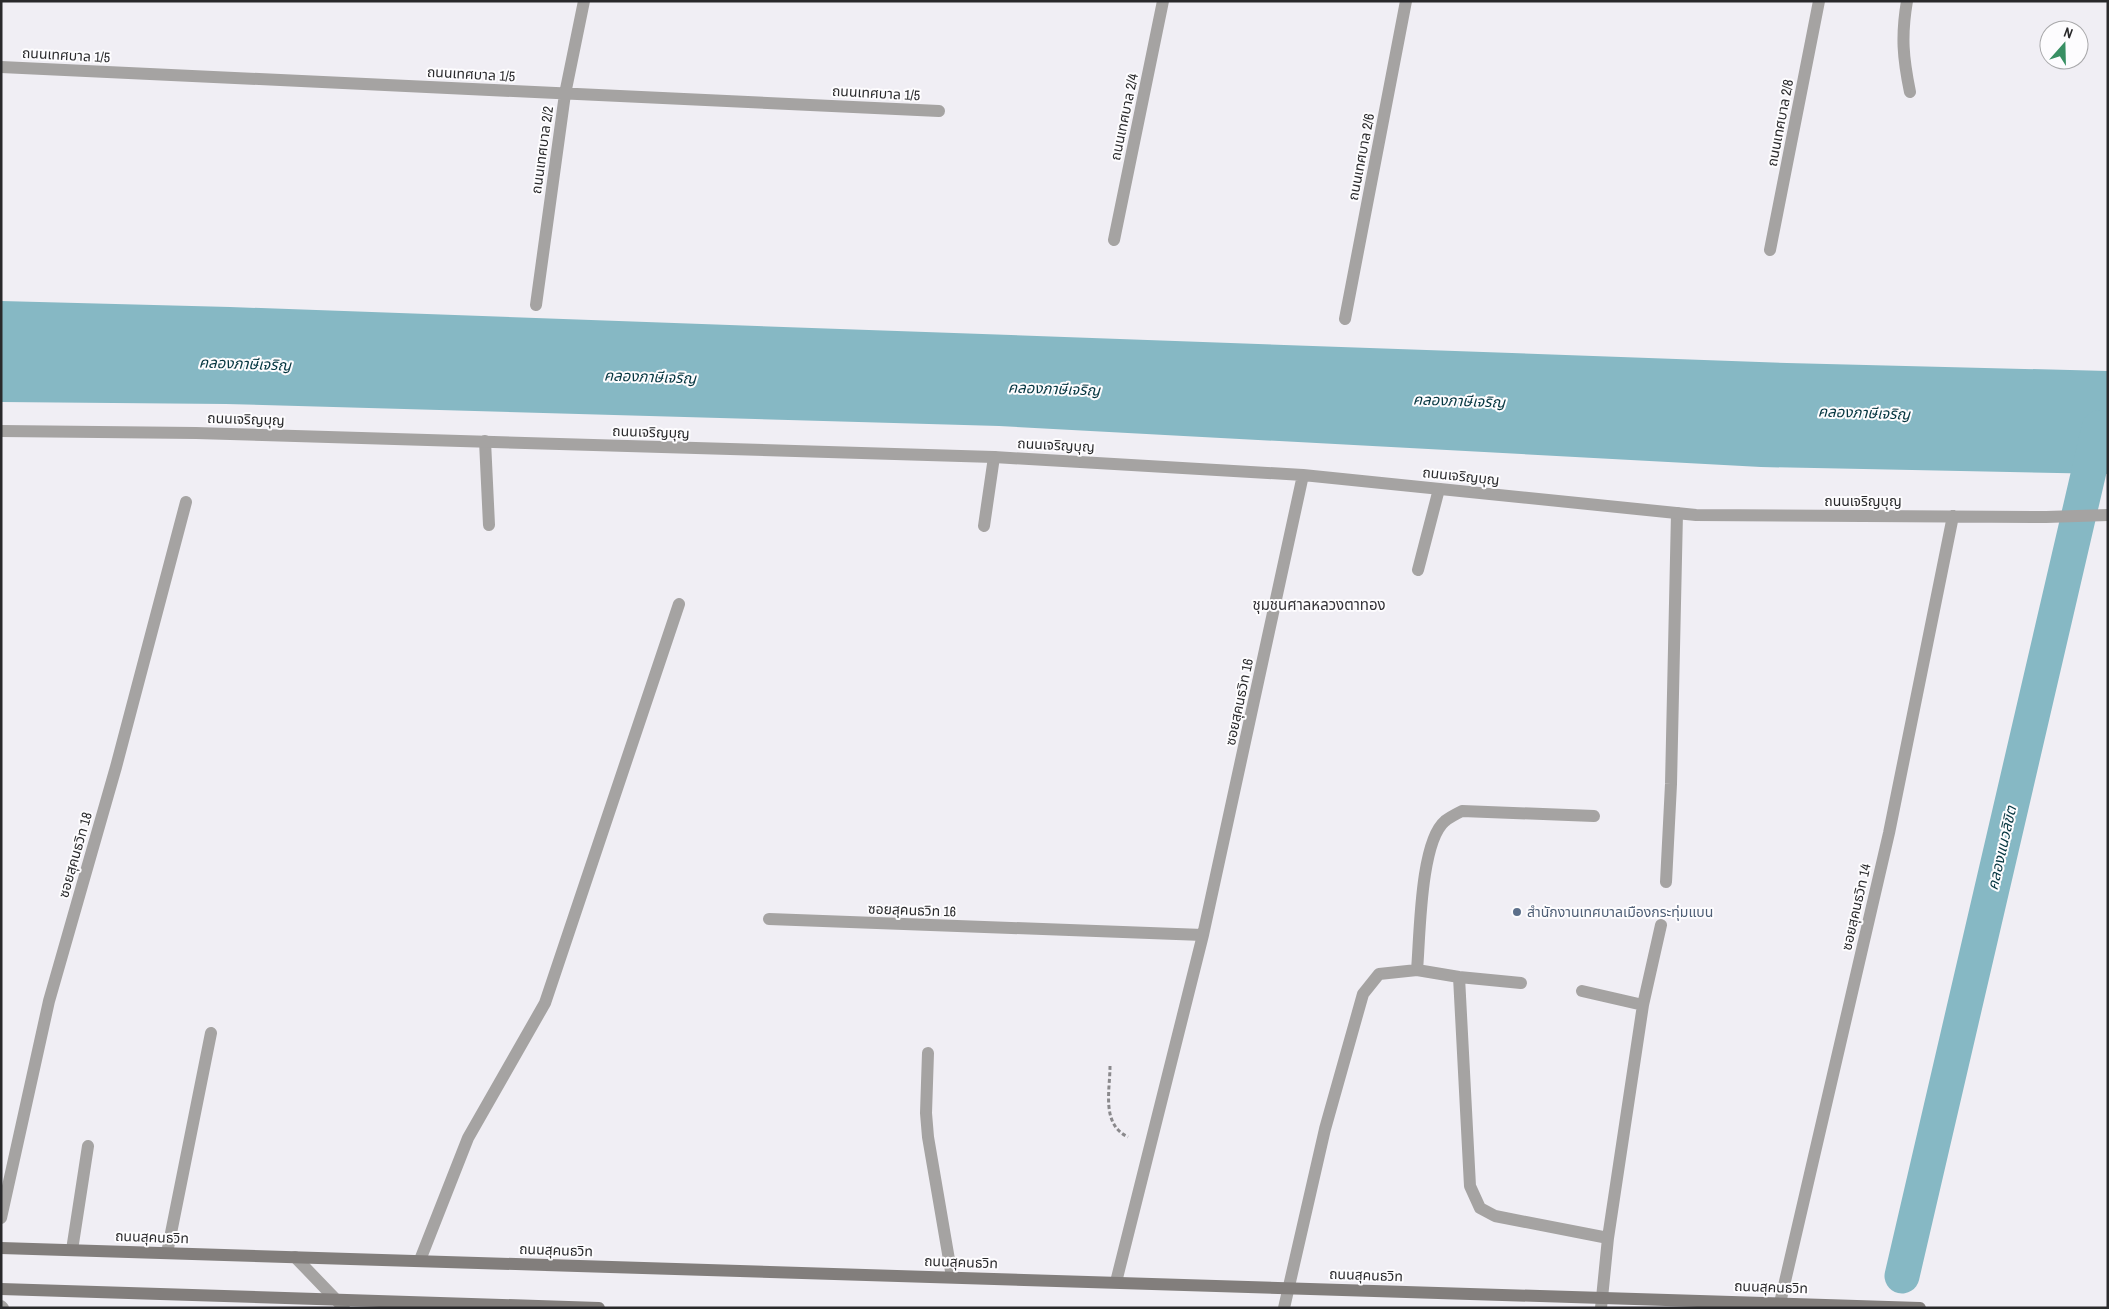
<svg xmlns="http://www.w3.org/2000/svg" width="2109" height="1309" font-family="'Archivo Narrow','Noto Sans Thai',sans-serif">
	<style>
		.water { fill: #86b8c4 }
		.lines { fill: none; stroke-linecap: round; stroke-linejoin: round }
		.canal { stroke: #86b8c4; stroke-width: 35 }
		.path { stroke: #8a898c; stroke-width: 3; stroke-dasharray: 4 2.5; stroke-linecap: butt }
		.lane { stroke: #a5a3a2; stroke-width: 12 }
		.street { stroke: #a5a3a2; stroke-width: 12 }
		.secondary { stroke: #827e7c; stroke-width: 12 }
		.service-dot { fill: #5c6f8a; stroke: #fdfcfe; stroke-width: 2 }
		.labels { text-anchor: middle; stroke-width: 4; stroke-linejoin: round; paint-order: stroke }
		.street-label { font-size: 14px; fill: #29292b; stroke: #fdfcfe }
		.service-label { font-size: 14px; fill: #4e5e75; stroke: #fdfcfe; text-anchor: start }
		.water-label { font-size: 15px; font-style: italic; fill: #053640; stroke: #fdfcfe }
		.neighbourhood-label { font-size: 15px; fill: #333136; stroke: #fdfcfe }
	</style>
	<rect width="100%" height="100%" fill="#f0eef4"/>
	<path class="water" d="M 1,301 L 230,307 L 1787,363 L 2108,371 L 2108,474 L 1761,467 L 999,426 L 226,404 L 1,402 Z"/>
	<g class="lines">
		<path class="canal" d="M 1902,1276 L 2099,428"/>
		<path class="path" d="M 1110,1066 C 1110,1091 1101,1124 1128,1137"/>
		<path class="lane" d="M 485,441 L 489,525
			M 984,526 L 994,457
			M 1418,570 L 1439,489
			M 1666,882 L 1671,784 L 1677,513
			M 1417,970 C 1420,936 1420,842 1445,821 C 1450,817 1456,814 1462,811 L 1594,816
			M 1459,977 L 1470,1186 L 1480,1208 L 1495,1216 L 1608,1238
			M 1582,991 L 1643,1005 L 1608,1238 L 1601,1308
			M 1643,1005 L 1661,925
			M 928,1053 L 926,1113 L 928,1137 L 952,1277
			M 72,1250 L 88,1146
			M 167,1253 L 211,1033
			M 1284,1308 L 1325,1129 L 1363,994 L 1379,974 L 1417,970 L 1459,977 L 1521,983"/>
		<path class="street" d="M 1907,1 C 1901,36 1903,58 1910,92
			M 1,67 L 939,111
			M 1114,240 L 1163,1
			M 1770,250 L 1819,1
			M 536,305 L 565,94 L 584,1
			M 1345,319 L 1406,1
			M 1,431 L 196,433 L 994,457 L 1303,475 L 1696,515 L 2046,517 L 2108,515
			M 769,919 L 1203,935
			M 1,1218 L 49,1001 L 116,767 L 186,502
			M 295,1257 L 344,1308
			M 420,1260 L 468,1138 L 545,1003 L 679,604
			M 1116,1282 L 1203,935 L 1303,475
			M 1780,1303 L 1889,833 L 1953,516
			M 1,1306 L 3,1308"/>
		<path class="secondary" d="M 1,1248 L 1920,1308
			M 1,1289 L 599,1308"/>
	</g>
	<circle class="service-dot" cx="1517" cy="912" r="5"/>
	<g class="labels">
		<g class="street-label">
			<text transform="translate(66 55) rotate(3)" y="5">ถนนเทศบาล 1/5</text>
			<text transform="translate(471 74) rotate(3)" y="5">ถนนเทศบาล 1/5</text>
			<text transform="translate(876 93) rotate(3)" y="5">ถนนเทศบาล 1/5</text>
			<text transform="translate(1124 117) rotate(-78)" y="5">ถนนเทศบาล 2/4</text>
			<text transform="translate(1780 123) rotate(-79)" y="5">ถนนเทศบาล 2/8</text>
			<text transform="translate(542 150) rotate(-82)" y="5">ถนนเทศบาล 2/2</text>
			<text transform="translate(1361 157) rotate(-79)" y="5">ถนนเทศบาล 2/6</text>
			<text transform="translate(246 419) rotate(2)" y="5">ถนนเจริญบุญ</text>
			<text transform="translate(651 432) rotate(2)" y="5">ถนนเจริญบุญ</text>
			<text transform="translate(1056 445) rotate(3)" y="5">ถนนเจริญบุญ</text>
			<text transform="translate(1461 476) rotate(6)" y="5">ถนนเจริญบุญ</text>
			<text x="1863" y="506">ถนนเจริญบุญ</text>
			<text transform="translate(1239 702) rotate(-78)" y="5">ซอยสุคนธวิท 16</text>
			<text transform="translate(75 855) rotate(-74)" y="5">ซอยสุคนธวิท 18</text>
			<text transform="translate(1856 907) rotate(-77)" y="5">ซอยสุคนธวิท 14</text>
			<text transform="translate(912 910) rotate(2)" y="5">ซอยสุคนธวิท 16</text>
			<text transform="translate(152 1237) rotate(2)" y="5">ถนนสุคนธวิท</text>
			<text transform="translate(556 1250) rotate(2)" y="5">ถนนสุคนธวิท</text>
			<text transform="translate(961 1262) rotate(2)" y="5">ถนนสุคนธวิท</text>
			<text transform="translate(1366 1275) rotate(2)" y="5">ถนนสุคนธวิท</text>
			<text transform="translate(1771 1287) rotate(2)" y="5">ถนนสุคนธวิท</text>
		</g>
		<g class="service-label">
			<text x="1527" y="917">สำนักงานเทศบาลเมืองกระทุ่มแบน</text>
		</g>
		<g class="water-label">
			<text transform="translate(245 364) rotate(2)" y="5">คลองภาษีเจริญ</text>
			<text transform="translate(650 377) rotate(2)" y="5">คลองภาษีเจริญ</text>
			<text transform="translate(1054 389) rotate(2)" y="5">คลองภาษีเจริญ</text>
			<text transform="translate(1459 401) rotate(2)" y="5">คลองภาษีเจริญ</text>
			<text transform="translate(1864 413) rotate(2)" y="5">คลองภาษีเจริญ</text>
			<text transform="translate(2002 848) rotate(-77)" y="5">คลองแนวลิขิต</text>
		</g>
		<g class="neighbourhood-label">
			<text x="1319" y="610">ชุมชนศาลหลวงตาทอง</text>
		</g>
	</g>
	<rect width="2109" height="1309" fill="none" stroke="#29292b" stroke-width="5"/>
	<g transform="translate(2064 45) rotate(20)"><circle r="24" fill="#fdfcfe" stroke="#a8a8aa"/>
	<path d="M0-4L9 19L0 12L-9 19Z" fill="#388f63"/>
	<text y="-8" font-size="14" font-weight="bold" text-anchor="middle" fill="#29292b">N</text>
	</g>
</svg>
